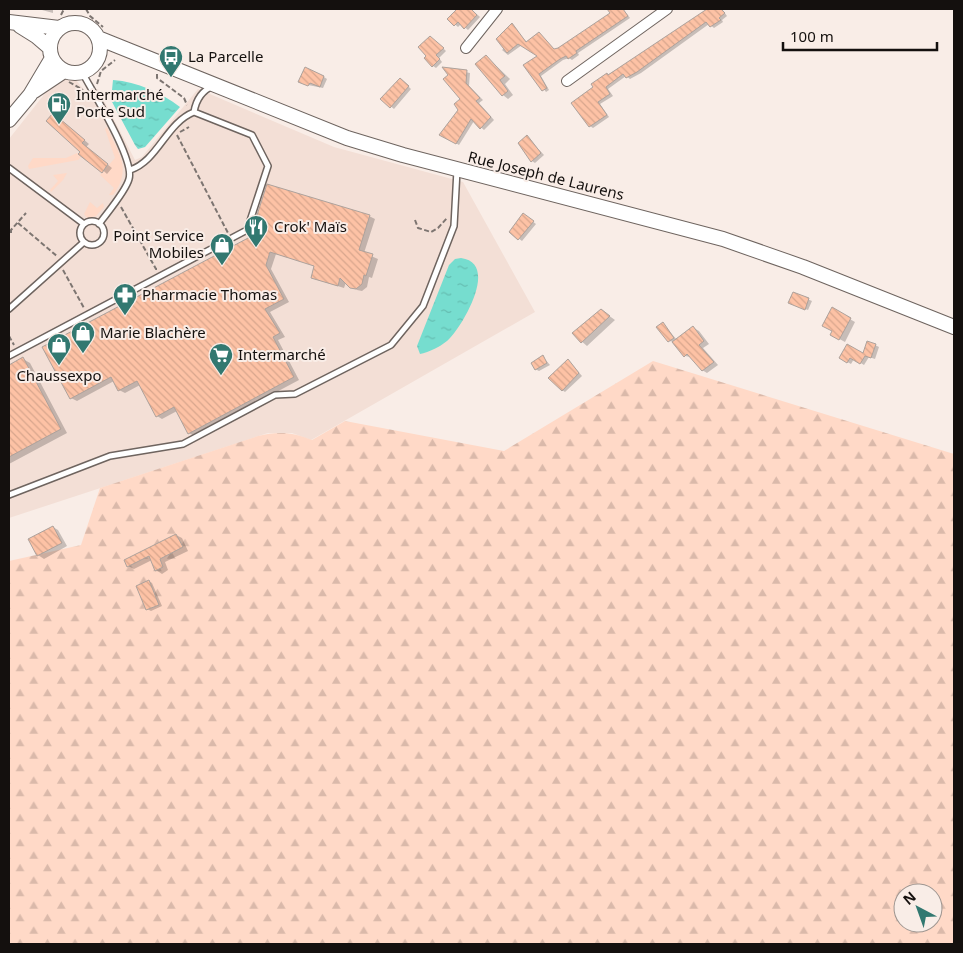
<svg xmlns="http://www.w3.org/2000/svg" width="963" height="953" font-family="'Noto Sans',sans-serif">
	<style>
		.built { fill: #f3dfd6 }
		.grass { fill: #ffd9c7 }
		.forest { fill: url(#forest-firs); fill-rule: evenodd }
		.water { fill: url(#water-ripples) }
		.shadow { fill: #0003 }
		.building { fill: url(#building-back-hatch); stroke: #ada29c }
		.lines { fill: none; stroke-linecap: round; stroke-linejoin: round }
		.service-casing { stroke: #6e645f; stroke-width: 8 }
		.minor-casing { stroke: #6e645f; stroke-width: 12 }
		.secondary-casing { stroke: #6e645f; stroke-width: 16 }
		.path { stroke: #7d7571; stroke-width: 2; stroke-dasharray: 5 2.5; stroke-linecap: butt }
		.service { stroke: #fff; stroke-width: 5 }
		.minor { stroke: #fff; stroke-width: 10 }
		.secondary { stroke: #fff; stroke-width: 14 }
		.labels { text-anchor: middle; stroke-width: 4; stroke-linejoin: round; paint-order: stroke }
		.poi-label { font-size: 15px; fill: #14100e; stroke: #f9ede7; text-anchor: start }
		.street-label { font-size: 15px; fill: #14100e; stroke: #f9ede7 }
	</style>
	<defs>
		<pattern id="forest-firs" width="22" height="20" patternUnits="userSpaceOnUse" patternTransform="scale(1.25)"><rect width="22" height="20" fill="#ffd9c7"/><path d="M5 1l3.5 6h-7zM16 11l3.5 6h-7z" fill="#dab9aa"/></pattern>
		<pattern id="water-ripples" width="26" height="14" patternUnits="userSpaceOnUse" patternTransform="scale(1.25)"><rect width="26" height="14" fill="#76ddcf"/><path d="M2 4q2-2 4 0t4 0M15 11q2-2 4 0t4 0" fill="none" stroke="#65bdb1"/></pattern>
		<pattern id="building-back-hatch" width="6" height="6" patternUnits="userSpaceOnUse" patternTransform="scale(1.25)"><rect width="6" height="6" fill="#fdc2a5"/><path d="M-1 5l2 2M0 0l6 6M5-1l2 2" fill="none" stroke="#d8a68d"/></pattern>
	</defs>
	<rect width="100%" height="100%" fill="#f9ede7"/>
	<path class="built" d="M 64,76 L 76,80 L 88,95 L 98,89 L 135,160 L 142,157 L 198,89 L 334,147 L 463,182 L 535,312 L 311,440 L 292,433 L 268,433 L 9,518 L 9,139 L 50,87 Z"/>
	<path class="grass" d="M 107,127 C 118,153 133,169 113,195 L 109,195 L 114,188 L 100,175 L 115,158 L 105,129 Z
		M 77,153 L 81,157 L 78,160 L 29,169 L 28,166 L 33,158 L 66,158 Z
		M 67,173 L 63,180 L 51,192 L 50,190 L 58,181 L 53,175 Z
		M 90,202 L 97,208 L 103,203 L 104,207 L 96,216 L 87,218 L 84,214 Z"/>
	<path class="forest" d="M 653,361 L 954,454 L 954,944 L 9,944 L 9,561 L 81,545 L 100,488 L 258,436 C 278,431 293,432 312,440 L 345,421 L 504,451 ZM 903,893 L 933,893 L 933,923 L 903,923 Z"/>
	<path class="water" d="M 113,80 C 138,82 160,92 180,107 L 145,147 L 138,149 L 135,145 L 111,100 Z
		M 461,258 C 499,263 464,323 450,338 C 444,345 428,353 420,354 L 417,346 L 449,265 L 455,259 Z"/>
	<path class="shadow" d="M 39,9 L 53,9 L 53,13 L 42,10 Z
		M 459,9 L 471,9 L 480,17 L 468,30 L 461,24 L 458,27 L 449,19 Z
		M 609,9 L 623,9 L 630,18 L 578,53 L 579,55 L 572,60 L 569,58 L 563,60 L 541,76 L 549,90 L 546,92 L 525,65 L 539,56 L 522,45 L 508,55 L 502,50 L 519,34 L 528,43 L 539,34 L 555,50 L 612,14 Z
		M 713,9 L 722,9 L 727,16 L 722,20 L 723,22 L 714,28 L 709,24 L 641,73 L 630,79 L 626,76 L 608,89 L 613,96 L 600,104 L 609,117 L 593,128 L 590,126 L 594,87 L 593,84 Z
		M 436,41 L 446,51 L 439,58 L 442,62 L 436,68 L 433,66 Z
		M 486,56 L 510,79 L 505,84 L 513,95 L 508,99 L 503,95 Z
		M 445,68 L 470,73 L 469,86 L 483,100 L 479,103 L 494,120 L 484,130 L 474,121 L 459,145 L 441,134 L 460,110 L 462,99 Z
		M 324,77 L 327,79 L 323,88 L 303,84 Z
		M 404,82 L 411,89 L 394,109 L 382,99 Z
		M 54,114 L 89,144 L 86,147 L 112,168 L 107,174 L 82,151 Z
		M 527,137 L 544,155 L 535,163 L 532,161 Z
		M 369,216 L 375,219 L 364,253 L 378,259 L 372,278 L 369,277 L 367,287 L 362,291 L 357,290 L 346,282 L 344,288 L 318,280 L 312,277 L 316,266 L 276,254 L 271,269 L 289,302 L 270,312 L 285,337 L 278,340 L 299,380 L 194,436 L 189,433 L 177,411 L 162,419 L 157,416 L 140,385 L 125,393 L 119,390 L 114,381 L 77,401 L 71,398 L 251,238 Z
		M 527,217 L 536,224 L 522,241 L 510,232 Z
		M 793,293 L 812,301 L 808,310 L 793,304 Z
		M 832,309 L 855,322 L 845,342 L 832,335 L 834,331 Z
		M 601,310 L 615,320 L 587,346 L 573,334 Z
		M 663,324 L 677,340 L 694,328 L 699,331 L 709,344 L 703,348 L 718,365 L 707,373 L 702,370 L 691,357 L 685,356 L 674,342 L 669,341 Z
		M 875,345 L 879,347 L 875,359 L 869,357 L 864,365 L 854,359 L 851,364 L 840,358 L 863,355 Z
		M 543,357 L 550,365 L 539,371 L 535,369 Z
		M 23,359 L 30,363 L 67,433 L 9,464 L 9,367 Z
		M 569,361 L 582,376 L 565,392 L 562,390 Z
		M 53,527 L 58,530 L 67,546 L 44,559 L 38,555 Z
		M 176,535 L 182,538 L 188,551 L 165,562 L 168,570 L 162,574 L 156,570 L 152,560 L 134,569 L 128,566 Z
		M 149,581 L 152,583 L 162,606 L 151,611 L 147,609 Z"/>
	<path class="building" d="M 457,9 L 471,9 L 477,15 L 464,29 L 458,22 L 454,26 L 447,19 Z
		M 607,9 L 623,9 L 628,16 L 576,51 L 577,53 L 568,59 L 566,56 L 560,59 L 539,74 L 547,88 L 542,91 L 523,65 L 537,56 L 518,44 L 507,53 L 496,39 L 512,23 L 526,42 L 539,32 L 554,49 L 558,48 L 610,13 Z
		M 707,9 L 721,9 L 725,13 L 719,18 L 721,20 L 710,27 L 706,22 L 637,72 L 626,78 L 623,74 L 606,87 L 610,94 L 598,102 L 607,115 L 589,127 L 571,103 L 593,87 L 591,84 L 607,73 L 608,75 Z
		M 430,36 L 444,48 L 436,55 L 440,59 L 432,67 L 424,58 L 426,56 L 418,47 Z
		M 486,55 L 505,76 L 500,80 L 508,91 L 502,96 L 475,64 Z
		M 305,67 L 324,76 L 320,87 L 310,83 L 308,86 L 298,82 Z
		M 442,67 L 467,70 L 466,83 L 480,98 L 476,101 L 491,117 L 480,129 L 471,119 L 456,144 L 439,135 L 458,110 L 454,104 L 460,99 L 443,79 L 448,75 Z
		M 400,78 L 409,86 L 390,108 L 380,99 Z
		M 53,113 L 85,140 L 82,143 L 108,164 L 102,173 L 78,154 L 80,152 L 46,121 Z
		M 527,135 L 541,153 L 531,162 L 518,143 Z
		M 267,184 L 370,215 L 359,250 L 373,254 L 366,276 L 364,275 L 362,284 L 356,289 L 350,288 L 340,278 L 338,286 L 311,278 L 314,266 L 270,252 L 266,265 L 284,299 L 265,309 L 280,333 L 273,337 L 294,377 L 188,434 L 174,407 L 156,417 L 137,381 L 118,391 L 111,377 L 70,399 L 42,347 L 250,237 Z
		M 523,213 L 534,221 L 518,240 L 509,232 Z
		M 793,292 L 809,298 L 805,310 L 788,303 Z
		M 832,307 L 851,318 L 839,340 L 830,335 L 832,331 L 822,326 Z
		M 601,309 L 610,316 L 581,343 L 572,333 Z
		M 663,322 L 674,338 L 668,342 L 656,327 Z
		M 693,326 L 704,341 L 699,345 L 714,362 L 702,371 L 687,354 L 684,357 L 672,342 Z
		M 867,341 L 876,344 L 871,358 L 865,356 L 860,364 L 850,358 L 847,363 L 839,358 L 847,344 L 863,353 Z
		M 543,355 L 547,363 L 535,370 L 531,363 Z
		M 23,357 L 61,429 L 9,457 L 9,365 Z
		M 568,359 L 579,373 L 562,391 L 548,378 Z
		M 53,526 L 62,543 L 37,556 L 28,539 Z
		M 176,534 L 183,547 L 160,559 L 163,567 L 155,571 L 149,556 L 127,567 L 124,560 Z
		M 149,580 L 159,605 L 146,610 L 136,586 Z"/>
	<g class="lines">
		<g class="service-casing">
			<path id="service" d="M 82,72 C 93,93 135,160 129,179 C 126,191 107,213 99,224
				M 194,112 C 196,100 201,91 213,86
				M 9,168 L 84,224
				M80 233a12 12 0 1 1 24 0a12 12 0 1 1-24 0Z
				M 9,309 L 84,242
				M 9,356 L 247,230 L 268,166 L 252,135 L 194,112 C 166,123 158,161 130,170
				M 9,495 L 110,456 L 183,444 L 275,395 L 295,394 L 391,345 L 423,306 L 454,226 L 457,170"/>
		</g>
		<g class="minor-casing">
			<path id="minor" d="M 466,48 L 497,9
				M 567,81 L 667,9"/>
		</g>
		<g class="secondary-casing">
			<path id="secondary" d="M 9,22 L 59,28
				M50 48a25 25 0 1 1 50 0a25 25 0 1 1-50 0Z
				M 20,26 L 36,36 L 50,48
				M 98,38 L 347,138 L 403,155 L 723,239 L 803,267 L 954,327
				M 34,91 L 64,71
				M 9,120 L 30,95 L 52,58"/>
		</g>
		<path class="path" d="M 86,9 L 90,16 L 103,27
			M 61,15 L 64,9
			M 157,74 L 157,78 L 184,98 L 187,105
			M 69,82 L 83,90
			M 97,84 L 101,71 L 115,60
			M 180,132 L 189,127
			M 177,135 L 228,233
			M 121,207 L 156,269 L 157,269
			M 415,220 L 418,228 L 431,232 L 438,228 L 447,218
			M 18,223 L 58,257
			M 11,233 L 11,230 L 26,213
			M 63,270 L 84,308
			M 9,336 L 14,345"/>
		<use href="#service" class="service"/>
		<use href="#minor" class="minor"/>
		<use href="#secondary" class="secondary"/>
	</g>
	<defs>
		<g id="bus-pin" transform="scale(1.25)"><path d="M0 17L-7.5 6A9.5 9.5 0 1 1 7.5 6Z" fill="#327870" stroke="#f9ede7"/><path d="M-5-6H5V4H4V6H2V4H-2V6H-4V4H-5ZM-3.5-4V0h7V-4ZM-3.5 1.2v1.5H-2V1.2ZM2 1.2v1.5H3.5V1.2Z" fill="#fff"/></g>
		<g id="fuel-pin" transform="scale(1.25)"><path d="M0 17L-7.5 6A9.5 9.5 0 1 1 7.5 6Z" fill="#327870" stroke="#f9ede7"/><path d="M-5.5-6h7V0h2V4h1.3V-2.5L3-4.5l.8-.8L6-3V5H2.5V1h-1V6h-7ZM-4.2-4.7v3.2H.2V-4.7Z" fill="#fff"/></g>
		<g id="restaurant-pin" transform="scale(1.25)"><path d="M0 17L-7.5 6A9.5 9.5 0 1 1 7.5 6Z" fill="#327870" stroke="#f9ede7"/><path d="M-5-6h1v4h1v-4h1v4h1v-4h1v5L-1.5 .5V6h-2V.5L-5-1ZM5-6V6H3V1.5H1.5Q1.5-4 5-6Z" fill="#fff"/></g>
		<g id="shop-pin" transform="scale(1.25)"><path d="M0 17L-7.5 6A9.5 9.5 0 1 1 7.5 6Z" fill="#327870" stroke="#f9ede7"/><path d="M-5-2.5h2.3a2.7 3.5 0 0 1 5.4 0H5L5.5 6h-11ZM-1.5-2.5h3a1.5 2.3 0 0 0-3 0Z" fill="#fff"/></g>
		<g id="pharmacy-pin" transform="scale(1.25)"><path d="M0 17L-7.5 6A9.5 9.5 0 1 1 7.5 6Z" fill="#327870" stroke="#f9ede7"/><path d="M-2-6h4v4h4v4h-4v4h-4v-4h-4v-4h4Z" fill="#fff"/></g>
		<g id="supermarket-pin" transform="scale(1.25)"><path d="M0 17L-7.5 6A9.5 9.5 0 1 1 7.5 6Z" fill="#327870" stroke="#f9ede7"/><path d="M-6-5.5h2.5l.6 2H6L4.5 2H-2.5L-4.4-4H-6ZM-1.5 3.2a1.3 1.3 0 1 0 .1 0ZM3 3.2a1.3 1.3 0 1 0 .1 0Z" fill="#fff"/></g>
	</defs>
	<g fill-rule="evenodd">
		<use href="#bus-pin" x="171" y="57"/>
		<use href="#fuel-pin" x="59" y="104"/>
		<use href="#restaurant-pin" x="256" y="227"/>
		<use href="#shop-pin" x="222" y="245"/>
		<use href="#pharmacy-pin" x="125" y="295"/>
		<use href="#shop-pin" x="83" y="333"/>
		<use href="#shop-pin" x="59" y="345"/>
		<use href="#supermarket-pin" x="221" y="355"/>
	</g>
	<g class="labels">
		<g class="poi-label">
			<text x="188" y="62">La Parcelle</text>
			<text x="76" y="100">Intermarché<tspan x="76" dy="17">Porte Sud</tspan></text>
			<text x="274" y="232">Crok' Maïs</text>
			<text x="204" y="241" text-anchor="end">Point Service<tspan x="204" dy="17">Mobiles</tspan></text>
			<text x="142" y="300">Pharmacie Thomas</text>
			<text x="100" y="338">Marie Blachère</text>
			<text x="238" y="360">Intermarché</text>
			<text x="59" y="381" text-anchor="middle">Chaussexpo</text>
		</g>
		<g class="street-label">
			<text transform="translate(546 176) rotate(14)" y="5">Rue Joseph de Laurens</text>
		</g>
	</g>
	<rect width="963" height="953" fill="none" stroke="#14100e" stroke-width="20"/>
	<g transform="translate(918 908) rotate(319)"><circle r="24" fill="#f9ede7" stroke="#9d9590"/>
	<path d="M0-4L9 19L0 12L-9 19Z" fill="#327870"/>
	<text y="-8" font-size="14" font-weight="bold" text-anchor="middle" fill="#14100e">N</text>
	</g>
	<path d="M783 42v8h154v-8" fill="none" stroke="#14100e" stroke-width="2.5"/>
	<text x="790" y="42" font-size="15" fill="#14100e" stroke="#f9ede7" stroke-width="4" paint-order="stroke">100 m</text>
</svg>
